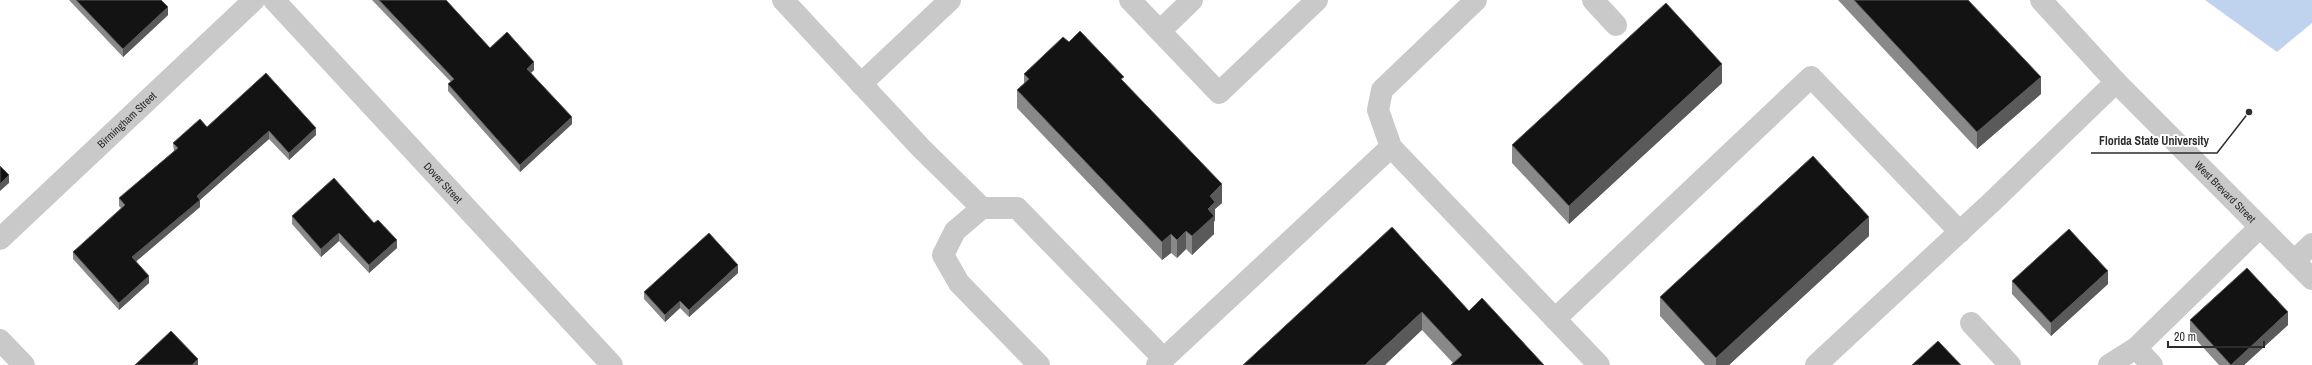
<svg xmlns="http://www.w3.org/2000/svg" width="2312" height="365" font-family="'Archivo Narrow',sans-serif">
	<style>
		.water { fill: #c0d3ee }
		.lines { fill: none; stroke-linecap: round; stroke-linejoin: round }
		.minor { stroke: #c9c9c9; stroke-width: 22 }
		.wall { fill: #898989 }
		.shaded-wall { fill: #5a5a5a }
		.building { fill: #131313; stroke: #5a5a5a }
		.labels { text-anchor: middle; stroke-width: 4; stroke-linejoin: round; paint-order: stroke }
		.street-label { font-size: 11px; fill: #2c2c2c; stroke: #fff }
		.leader { fill: none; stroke: #2c2c2c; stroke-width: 1.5 }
		.callout-dot { fill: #2c2c2c; stroke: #fff; stroke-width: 1.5 }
		.callout-label { font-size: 12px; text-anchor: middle; font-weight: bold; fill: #2c2c2c; stroke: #fff; stroke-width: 4; stroke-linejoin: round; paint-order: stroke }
	</style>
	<rect width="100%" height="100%" fill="#fff"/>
	<path class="water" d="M 2205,0 L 2312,0 L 2312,23 L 2277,52 Z"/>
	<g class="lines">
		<g class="minor">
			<path id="s1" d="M 274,0 L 612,365"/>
			<path d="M 783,0 L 921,148 L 982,208"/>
			<path d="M 1130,0 L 1219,93 L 1317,0"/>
			<path d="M 1476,0 L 1382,90 L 1378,110 L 1391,147 L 1599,365"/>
			<path d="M 1593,0 L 1616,25"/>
			<path id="s2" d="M 2041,0 L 2116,82 L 2312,279"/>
			<path d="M 1160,31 L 1192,0"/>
			<path d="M 861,84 L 950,0"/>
			<path id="s3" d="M 0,239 L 254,0"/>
			<path d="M 2294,261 L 2312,244"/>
			<path d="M 1555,319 L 1811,77 L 1960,232"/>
			<path d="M 1971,323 L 2010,365"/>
			<path d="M 0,340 L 24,365"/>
			<path d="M 2136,348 L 2152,365"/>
			<path d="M 1039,365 L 959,283 L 943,255 L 955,231 L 982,208 L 1017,208 L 1164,359"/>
			<path d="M 1157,365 L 1391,147"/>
			<path d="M 1816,365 L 1994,200 L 2116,82"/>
			<path d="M 2109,365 L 2136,348 L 2260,227"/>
		</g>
	</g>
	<path class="wall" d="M 69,0 L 161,0 L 168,15 L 123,57 Z
		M 372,0 L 446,0 L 490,48 L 534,70 L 531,73 L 572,124 L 520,172 L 448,91 L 448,84 L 451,82 Z
		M 1838,0 L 1968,0 L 2041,94 L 1977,149 Z
		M 1069,42 L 1124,82 L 1222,203 L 1215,209 L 1215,220 L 1214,222 L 1214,234 L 1192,255 L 1186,249 L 1177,258 L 1171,253 L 1162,260 L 1017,108 L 1017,90 L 1024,84 L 1024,74 Z
		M 1722,83 L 1569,224 L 1512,163 L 1512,145 Z
		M 207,127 L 316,135 L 289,160 L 269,139 L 200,200 L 200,207 L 136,261 L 149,283 L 119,310 L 73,259 L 73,252 L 121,208 L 119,206 L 119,198 L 174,151 L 173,143 Z
		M 292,216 L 397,248 L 369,273 L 339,241 L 321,257 L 292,224 Z
		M 1392,227 L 1469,311 L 1544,365 L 1453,363 L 1422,330 Z
		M 1869,236 L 1729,365 L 1705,365 L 1660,316 L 1660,297 Z
		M 738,273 L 689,317 L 680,308 L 665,322 L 644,299 L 644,292 Z
		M 2012,281 L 2108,284 L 2051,336 L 2012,294 Z
		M 2190,320 L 2288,325 L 2244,365 L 2219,365 L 2190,333 Z"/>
	<path class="shaded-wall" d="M 168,7 L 168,15 L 123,57 L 123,49 Z
		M 534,62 L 534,70 L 527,76 L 527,69 Z
		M 1722,64 L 1722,83 L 1569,224 L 1569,206 Z
		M 2041,77 L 2041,94 L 1977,149 L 1977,132 Z
		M 572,117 L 572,124 L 520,172 L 520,165 Z
		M 316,128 L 316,135 L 289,160 L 289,153 Z
		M 269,131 L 269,139 L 200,200 L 200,207 L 132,265 L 132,257 L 197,196 Z
		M 9,175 L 9,183 L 0,191 L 0,184 Z
		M 1222,184 L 1222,203 L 1215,209 L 1215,220 L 1214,222 L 1214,234 L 1192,255 L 1192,236 L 1208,209 L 1210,196 Z
		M 1869,217 L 1869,236 L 1729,365 L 1716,365 L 1716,358 Z
		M 1186,231 L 1186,249 L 1177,258 L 1177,240 Z
		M 339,233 L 339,241 L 321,257 L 321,249 Z
		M 1171,234 L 1171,253 L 1162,260 L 1162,242 Z
		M 397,240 L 397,248 L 369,273 L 369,265 Z
		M 738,265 L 738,273 L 689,317 L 689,310 Z
		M 2108,271 L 2108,284 L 2051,336 L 2051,323 Z
		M 149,276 L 149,283 L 119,310 L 119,303 Z
		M 680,301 L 680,308 L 665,322 L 665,315 Z
		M 1422,312 L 1422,330 L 1385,365 L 1365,365 Z
		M 2288,312 L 2288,325 L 2244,365 L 2231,365 Z
		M 198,359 L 198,365 L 192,365 Z"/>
	<path class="building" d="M 76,0 L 161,0 L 168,7 L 123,49 Z
		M 379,0 L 446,0 L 490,48 L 507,32 L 534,62 L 527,69 L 572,117 L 520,165 L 448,84 L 454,79 Z
		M 1854,0 L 1968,0 L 2041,77 L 1977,132 Z
		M 1666,3 L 1722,64 L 1569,206 L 1512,145 Z
		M 1080,31 L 1124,77 L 1121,79 L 1222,184 L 1210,196 L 1215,202 L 1208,209 L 1214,216 L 1192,236 L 1186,231 L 1177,240 L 1171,234 L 1162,242 L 1017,90 L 1029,79 L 1024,74 L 1063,37 L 1069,42 Z
		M 266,73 L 316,128 L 289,153 L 269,131 L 197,196 L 200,200 L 132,257 L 149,276 L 119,303 L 73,252 L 125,205 L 119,198 L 178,148 L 173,143 L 200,119 L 207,127 Z
		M 1813,156 L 1869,217 L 1716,358 L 1660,297 Z
		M 0,166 L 9,175 L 0,184 Z
		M 334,178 L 374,223 L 378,220 L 397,240 L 369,265 L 339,233 L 321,249 L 292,216 Z
		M 1392,227 L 1469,311 L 1482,298 L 1544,365 L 1451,365 L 1462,355 L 1422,312 L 1365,365 L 1243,365 Z
		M 2069,229 L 2108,271 L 2051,323 L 2012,281 Z
		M 709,233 L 738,265 L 689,310 L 680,301 L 665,315 L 644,292 Z
		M 2247,268 L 2288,312 L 2231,365 L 2190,320 Z
		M 171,331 L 198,359 L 192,365 L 135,365 Z
		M 1938,341 L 1961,365 L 1912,365 Z"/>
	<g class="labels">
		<g class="street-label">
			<text dy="4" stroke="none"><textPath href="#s3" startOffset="174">Birmingham Street</textPath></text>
			<text dy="4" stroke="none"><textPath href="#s1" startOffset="249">Dover Street</textPath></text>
			<text dy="4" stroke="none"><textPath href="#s2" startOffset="266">West Brevard Street</textPath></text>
		</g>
	</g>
	<path class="leader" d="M2249 112L2217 153H2091"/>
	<circle class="callout-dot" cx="2249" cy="112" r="4"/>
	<g class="callout-label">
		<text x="2154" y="145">Florida State University</text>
	</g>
	<path d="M2168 341v6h96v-6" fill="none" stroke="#2c2c2c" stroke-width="2"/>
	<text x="2174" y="341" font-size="12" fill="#2c2c2c" stroke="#ffffff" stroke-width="3" paint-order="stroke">20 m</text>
</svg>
